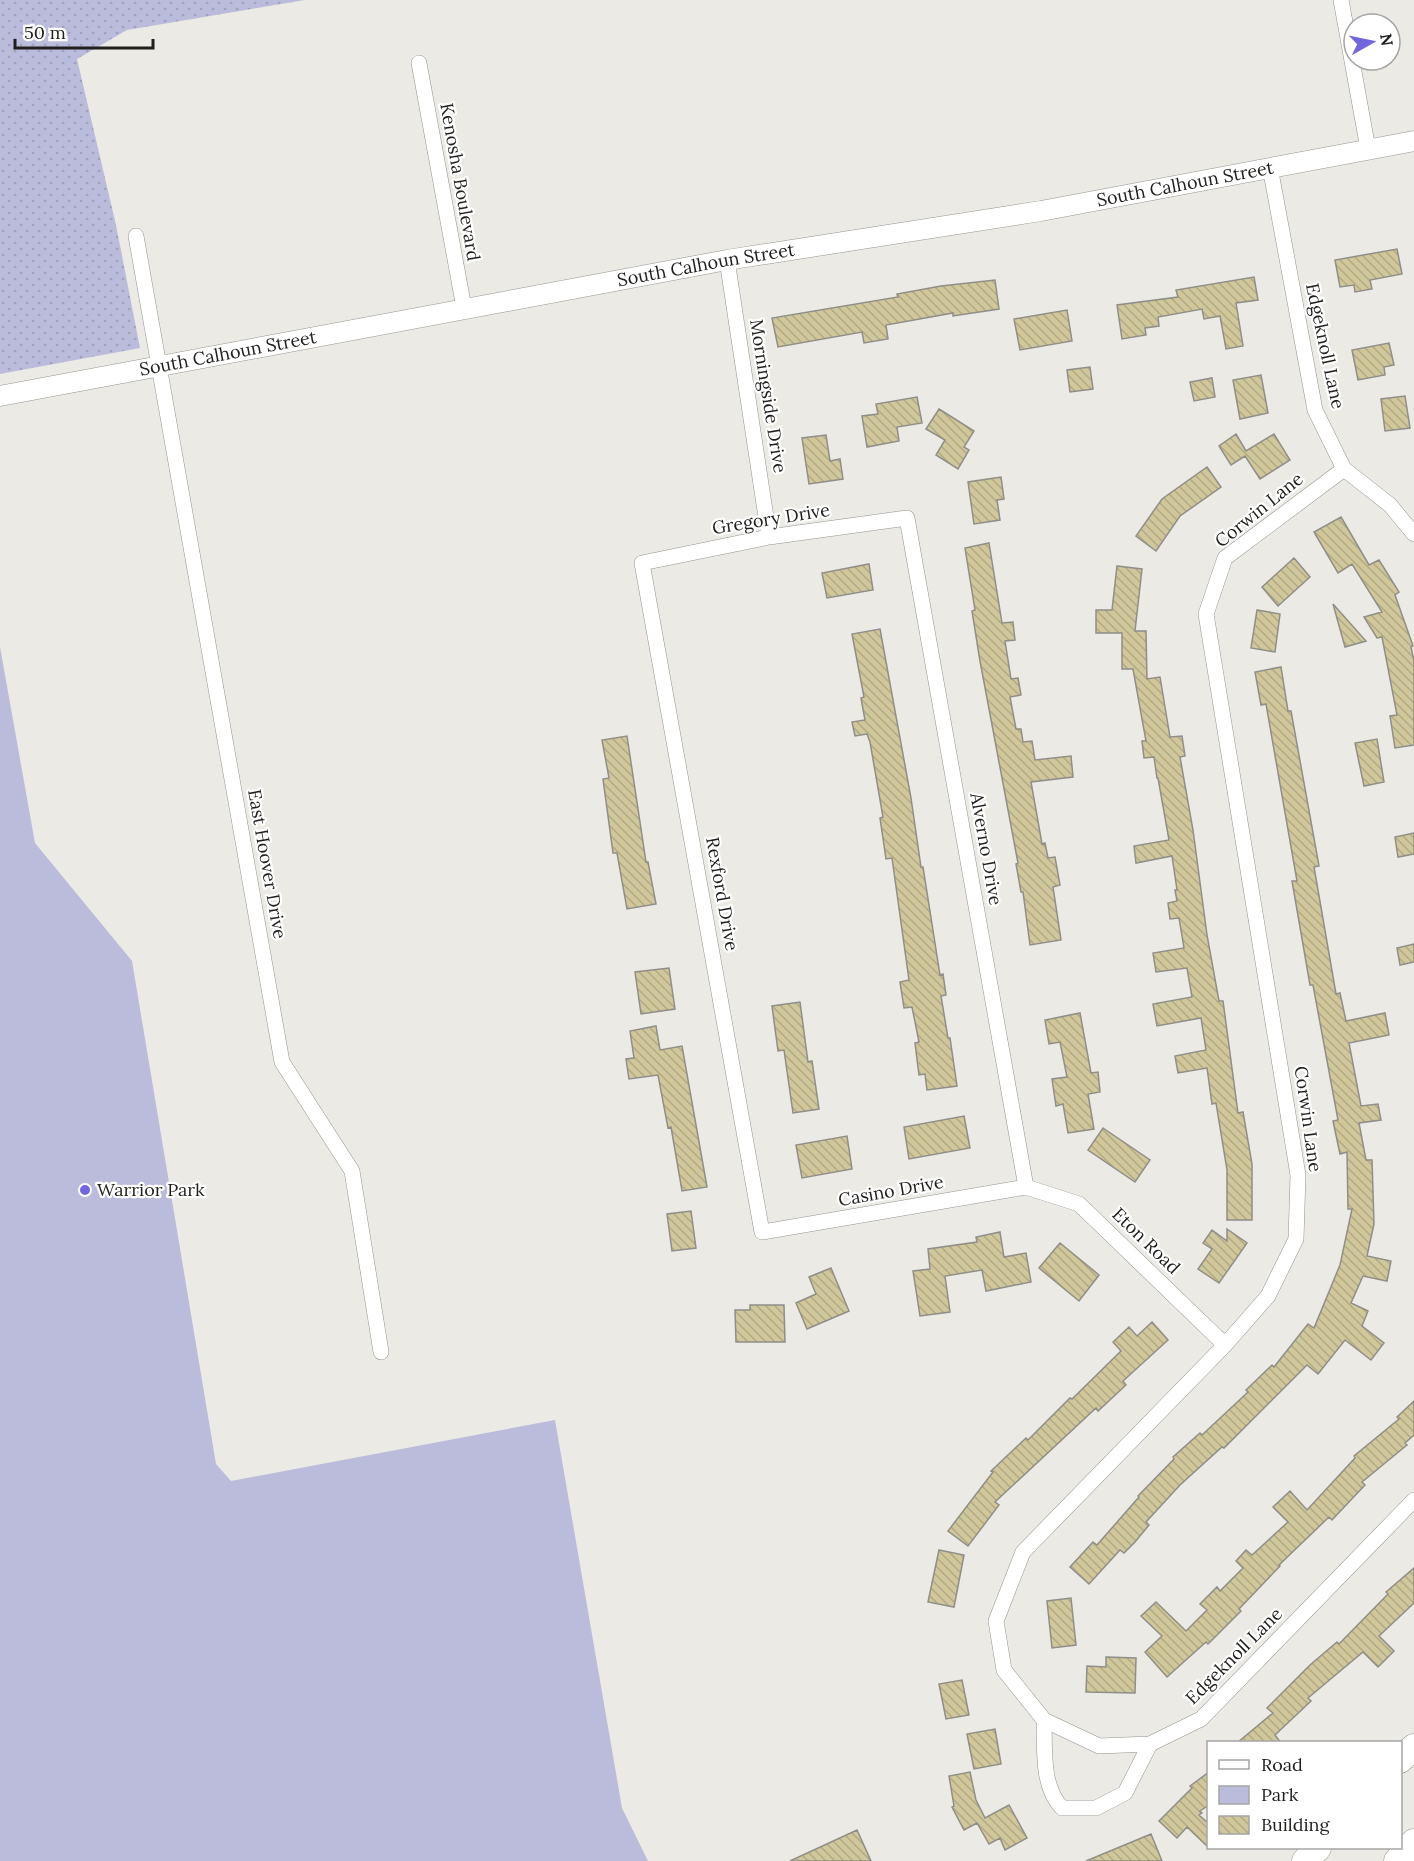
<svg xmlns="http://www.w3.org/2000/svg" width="1414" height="1861" font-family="Lora,serif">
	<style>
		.grass { fill: url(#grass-dots) }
		.park { fill: #bbbcdc }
		.building { fill: url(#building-back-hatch); stroke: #8f8e88; stroke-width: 1.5 }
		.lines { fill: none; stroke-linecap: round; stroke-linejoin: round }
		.minor-casing { stroke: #95948e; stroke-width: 16 }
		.tertiary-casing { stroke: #95948e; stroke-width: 21 }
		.trunk-casing { stroke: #95948e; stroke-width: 27 }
		.minor { stroke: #fff; stroke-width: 15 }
		.tertiary { stroke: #fff; stroke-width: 20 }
		.trunk { stroke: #fff; stroke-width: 26 }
		.poi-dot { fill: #7165e0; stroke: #fff; stroke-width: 2 }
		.labels { text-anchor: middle; stroke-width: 4.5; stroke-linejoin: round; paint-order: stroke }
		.street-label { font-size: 18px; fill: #201f1d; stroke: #fff }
		.poi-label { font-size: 18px; fill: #201f1d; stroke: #fff; text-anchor: start }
	</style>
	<defs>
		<pattern id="grass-dots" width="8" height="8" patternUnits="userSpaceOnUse" patternTransform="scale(1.5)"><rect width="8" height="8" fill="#bbbcdc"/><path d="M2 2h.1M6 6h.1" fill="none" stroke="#a0a1bc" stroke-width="1.8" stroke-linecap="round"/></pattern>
		<pattern id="building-back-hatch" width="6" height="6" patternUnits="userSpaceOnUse" patternTransform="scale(1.5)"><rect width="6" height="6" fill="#d0c79a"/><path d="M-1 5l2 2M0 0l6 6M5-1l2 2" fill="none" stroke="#b2aa84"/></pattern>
	</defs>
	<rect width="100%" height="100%" fill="#ebeae4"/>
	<path class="grass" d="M 0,0 L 305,0 L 127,30 L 77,59 L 116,225 L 140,348 L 0,374 Z"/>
	<path class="park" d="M 0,647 L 35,843 L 132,961 L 216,1464 L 231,1481 L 555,1420 L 622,1808 L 648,1861 L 0,1861 Z"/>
	<path class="building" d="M 1397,249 L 1402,274 L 1370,280 L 1372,289 L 1355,292 L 1354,285 L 1340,287 L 1335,260 Z
		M 1254,277 L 1258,300 L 1236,303 L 1243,346 L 1226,349 L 1220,316 L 1204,319 L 1202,309 L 1158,317 L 1159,326 L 1145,328 L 1146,335 L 1122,339 L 1117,305 L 1178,297 L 1176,290 Z
		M 995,280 L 999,309 L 953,316 L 953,313 L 886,325 L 888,339 L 864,343 L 862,332 L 778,347 L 772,318 L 898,297 L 897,294 L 941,286 Z
		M 1067,310 L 1072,341 L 1020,350 L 1014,319 Z
		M 1389,343 L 1394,365 L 1384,367 L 1385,375 L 1358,380 L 1352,350 Z
		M 1090,367 L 1093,389 L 1070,392 L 1067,370 Z
		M 1261,375 L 1268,413 L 1240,419 L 1233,380 Z
		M 1212,378 L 1215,397 L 1194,401 L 1190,382 Z
		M 1405,396 L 1410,428 L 1385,431 L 1381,399 Z
		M 917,397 L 922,423 L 897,427 L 899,441 L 867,447 L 862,416 L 878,414 L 876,404 Z
		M 939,409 L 974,431 L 964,447 L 969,450 L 958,469 L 936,455 L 945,440 L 926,429 Z
		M 1236,434 L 1246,451 L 1274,434 L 1290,460 L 1260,479 L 1245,456 L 1231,465 L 1219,446 Z
		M 826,435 L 830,461 L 840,459 L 843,479 L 809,484 L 802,438 Z
		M 1207,467 L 1221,487 L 1180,516 L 1156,551 L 1136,536 L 1162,499 Z
		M 1001,477 L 1004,499 L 997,500 L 1000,520 L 974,524 L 968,482 Z
		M 1341,517 L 1369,565 L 1379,560 L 1399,592 L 1395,595 L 1413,646 L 1411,647 L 1414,661 L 1414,745 L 1395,748 L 1390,716 L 1397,715 L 1382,637 L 1377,638 L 1364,617 L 1382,612 L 1352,564 L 1338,573 L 1314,532 Z
		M 989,543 L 1002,623 L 1013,622 L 1015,640 L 1005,641 L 1011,679 L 1018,678 L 1021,695 L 1010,697 L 1016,729 L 1021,729 L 1023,742 L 1032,741 L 1035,760 L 1071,756 L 1073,777 L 1031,782 L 1042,844 L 1045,843 L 1048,858 L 1055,857 L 1060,885 L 1053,887 L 1061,940 L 1030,945 L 1023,892 L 1021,892 L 1016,864 L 1018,863 L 980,661 L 972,611 L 975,610 L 965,548 Z
		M 1294,558 L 1310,577 L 1278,606 L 1262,587 Z
		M 869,564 L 873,590 L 827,598 L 822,573 Z
		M 1117,566 L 1142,569 L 1135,631 L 1146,631 L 1147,679 L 1160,677 L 1170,737 L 1182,736 L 1185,756 L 1180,757 L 1193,830 L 1207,935 L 1219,1001 L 1223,1001 L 1238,1113 L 1243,1112 L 1252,1164 L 1252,1220 L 1227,1220 L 1227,1170 L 1216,1103 L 1212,1104 L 1207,1068 L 1178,1073 L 1175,1056 L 1206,1050 L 1201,1018 L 1157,1026 L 1153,1004 L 1192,997 L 1187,968 L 1156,972 L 1153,953 L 1184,948 L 1179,918 L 1170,919 L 1168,903 L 1177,901 L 1175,890 L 1177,890 L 1172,856 L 1136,863 L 1134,846 L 1169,840 L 1158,778 L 1157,778 L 1154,757 L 1144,758 L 1142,741 L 1146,741 L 1133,669 L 1122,669 L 1122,633 L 1096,633 L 1096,610 L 1112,610 Z
		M 1333,604 L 1366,641 L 1345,647 Z
		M 1257,610 L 1280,614 L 1275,652 L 1251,648 Z
		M 880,629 L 911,798 L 921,867 L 923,867 L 940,975 L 943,974 L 946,995 L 941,996 L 948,1038 L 950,1038 L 957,1086 L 927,1090 L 925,1074 L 919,1075 L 915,1043 L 919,1042 L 912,1007 L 904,1008 L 900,982 L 909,980 L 892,858 L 886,859 L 880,818 L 883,817 L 870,742 L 867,734 L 855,736 L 852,722 L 865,720 L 861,698 L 864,697 L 852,634 Z
		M 1281,667 L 1288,711 L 1291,711 L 1319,866 L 1314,867 L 1336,994 L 1340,993 L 1346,1021 L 1385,1013 L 1389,1035 L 1349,1043 L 1361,1106 L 1378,1104 L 1381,1120 L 1359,1123 L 1366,1160 L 1372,1160 L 1374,1224 L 1367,1256 L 1391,1261 L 1387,1281 L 1363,1276 L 1351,1303 L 1368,1311 L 1362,1326 L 1384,1343 L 1371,1360 L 1345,1340 L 1318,1374 L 1307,1365 L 1224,1448 L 1222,1447 L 1180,1485 L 1146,1522 L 1149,1525 L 1135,1542 L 1124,1553 L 1120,1550 L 1089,1584 L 1070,1567 L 1093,1542 L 1097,1545 L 1139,1497 L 1138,1496 L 1174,1459 L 1173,1457 L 1200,1433 L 1202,1435 L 1248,1392 L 1246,1390 L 1272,1365 L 1274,1367 L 1308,1324 L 1314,1328 L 1340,1265 L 1352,1209 L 1348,1209 L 1347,1152 L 1340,1154 L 1333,1121 L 1338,1120 L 1313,985 L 1310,985 L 1292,881 L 1297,881 L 1266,704 L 1261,705 L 1255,672 Z
		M 627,736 L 646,862 L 648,862 L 656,904 L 627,909 L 617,853 L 613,853 L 603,779 L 609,778 L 602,740 Z
		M 1377,739 L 1384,782 L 1364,786 L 1355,743 Z
		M 1414,833 L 1414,854 L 1398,857 L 1395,837 Z
		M 1414,944 L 1414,962 L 1400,965 L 1397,948 Z
		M 669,968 L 675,1009 L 641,1014 L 635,972 Z
		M 800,1002 L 808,1062 L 812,1061 L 819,1109 L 793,1113 L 784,1050 L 778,1051 L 772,1006 Z
		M 1080,1013 L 1091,1073 L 1098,1072 L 1100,1092 L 1088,1094 L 1094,1129 L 1068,1133 L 1063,1104 L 1056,1106 L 1052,1079 L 1067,1077 L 1060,1042 L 1049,1044 L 1045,1020 Z
		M 656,1026 L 660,1050 L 682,1046 L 707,1187 L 682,1191 L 671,1127 L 668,1128 L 658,1075 L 629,1079 L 626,1059 L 634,1058 L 630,1031 Z
		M 964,1116 L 970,1148 L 909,1159 L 904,1127 Z
		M 1103,1128 L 1150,1160 L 1135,1182 L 1088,1150 Z
		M 847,1136 L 852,1169 L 802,1178 L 796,1145 Z
		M 691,1211 L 696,1248 L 672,1251 L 667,1214 Z
		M 1227,1229 L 1247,1243 L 1219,1283 L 1198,1269 L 1212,1249 L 1203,1243 L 1212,1230 L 1227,1241 Z
		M 1000,1232 L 1004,1257 L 1026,1253 L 1031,1282 L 986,1291 L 982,1270 L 945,1276 L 950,1312 L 920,1316 L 913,1271 L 930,1269 L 928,1249 L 977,1242 L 976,1237 Z
		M 1060,1243 L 1099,1275 L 1079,1301 L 1039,1268 Z
		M 831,1268 L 849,1311 L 807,1329 L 796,1303 L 816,1294 L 809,1277 Z
		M 750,1305 L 784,1305 L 785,1342 L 736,1342 L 735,1310 L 750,1310 Z
		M 1152,1322 L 1168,1340 L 1123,1381 L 1126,1385 L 1098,1411 L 1096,1408 L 995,1502 L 999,1505 L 968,1546 L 948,1531 L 993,1472 L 991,1471 L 1026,1438 L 1028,1440 L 1070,1398 L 1072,1399 L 1121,1351 L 1113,1342 L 1129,1327 L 1137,1336 Z
		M 1414,1401 L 1414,1435 L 1405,1443 L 1407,1445 L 1362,1482 L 1365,1485 L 1332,1520 L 1329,1517 L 1279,1565 L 1280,1566 L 1239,1609 L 1241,1611 L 1208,1644 L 1206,1642 L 1167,1677 L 1145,1652 L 1162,1636 L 1141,1616 L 1156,1602 L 1186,1631 L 1207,1610 L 1200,1604 L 1217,1587 L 1220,1591 L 1243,1568 L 1236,1561 L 1246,1550 L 1252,1555 L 1288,1522 L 1273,1507 L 1290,1491 L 1307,1510 L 1355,1458 L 1354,1456 L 1399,1419 L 1397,1417 Z
		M 939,1550 L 964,1555 L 954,1607 L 928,1602 Z
		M 1414,1568 L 1414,1603 L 1379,1636 L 1394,1651 L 1378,1667 L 1363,1652 L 1308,1698 L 1311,1701 L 1275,1735 L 1281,1743 L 1237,1743 L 1273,1713 L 1267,1708 L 1310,1665 L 1337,1642 L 1339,1644 L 1388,1594 L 1386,1592 Z
		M 1071,1598 L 1076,1645 L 1052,1648 L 1047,1601 Z
		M 1106,1657 L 1136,1658 L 1135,1693 L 1086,1692 L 1087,1666 L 1106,1667 Z
		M 962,1680 L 969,1715 L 946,1719 L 939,1684 Z
		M 995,1729 L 1001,1764 L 974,1769 L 967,1734 Z
		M 970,1772 L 976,1800 L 985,1818 L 1009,1805 L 1027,1838 L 1005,1850 L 1000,1838 L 989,1844 L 977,1823 L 964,1830 L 952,1807 L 954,1806 L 949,1776 Z
		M 1209,1772 L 1209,1805 L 1200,1811 L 1202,1813 L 1199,1815 L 1209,1824 L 1209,1848 L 1187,1827 L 1177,1838 L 1159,1821 L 1192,1788 L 1190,1786 Z
		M 857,1830 L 871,1861 L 790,1861 Z
		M 1151,1834 L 1162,1861 L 1086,1861 Z"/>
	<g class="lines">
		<g class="minor-casing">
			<path id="minor" d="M 1341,0 L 1368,149
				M 419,63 L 464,308
				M 1270,167 L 1315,410 L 1344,469 L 1390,505 L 1414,534
				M 136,236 L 282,1062 L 352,1171 L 381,1352
				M 727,260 L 769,537
				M 1344,469 L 1225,558 L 1206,614 L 1298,1175 L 1296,1239 L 1268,1296 L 1225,1345 L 1023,1552 L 996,1621 L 1004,1670 L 1044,1720 L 1099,1746 L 1150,1744 L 1201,1719 L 1414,1500
				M 1026,1187 L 907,518 L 769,537 L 642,563 L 762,1232 L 1026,1187 L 1079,1204 L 1225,1345
				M 1044,1720 C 1045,1749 1041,1786 1062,1808 L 1096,1808 L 1125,1793 L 1150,1744"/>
		</g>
		<g class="tertiary-casing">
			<g id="tertiary">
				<path id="s1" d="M 0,396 L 727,260 L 1041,211 L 1414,141"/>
			</g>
		</g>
		<g class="trunk-casing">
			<path id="trunk" d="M 1400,1760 L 1414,1747
				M 1305,1861 L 1318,1848
				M 1397,1861 L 1414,1842"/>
		</g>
		<use href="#minor" class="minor"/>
		<use href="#tertiary" class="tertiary"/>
		<use href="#trunk" class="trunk"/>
	</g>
	<circle class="poi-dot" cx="85" cy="1190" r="6"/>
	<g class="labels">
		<g class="street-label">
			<text transform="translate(460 182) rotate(80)" y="6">Kenosha Boulevard</text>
			<text dy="6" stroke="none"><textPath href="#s1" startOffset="1204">South Calhoun Street</textPath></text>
			<text dy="6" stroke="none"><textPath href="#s1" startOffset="718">South Calhoun Street</textPath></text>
			<text transform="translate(1325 346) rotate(78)" y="6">Edgeknoll Lane</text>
			<text dy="6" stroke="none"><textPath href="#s1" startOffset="232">South Calhoun Street</textPath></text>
			<text transform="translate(768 396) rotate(81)" y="6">Morningside Drive</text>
			<text transform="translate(1259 510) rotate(-39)" y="6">Corwin Lane</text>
			<text transform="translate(771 519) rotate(-9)" y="6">Gregory Drive</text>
			<text transform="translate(986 849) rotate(80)" y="6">Alverno Drive</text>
			<text transform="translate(267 864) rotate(80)" y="6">East Hoover Drive</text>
			<text transform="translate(722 894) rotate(80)" y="6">Rexford Drive</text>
			<text transform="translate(1308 1119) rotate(82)" y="6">Corwin Lane</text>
			<text transform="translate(891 1191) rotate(-10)" y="6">Casino Drive</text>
			<text transform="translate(1146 1241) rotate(44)" y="6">Eton Road</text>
			<text transform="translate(1234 1656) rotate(-45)" y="6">Edgeknoll Lane</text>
		</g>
		<g class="poi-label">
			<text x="97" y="1196">Warrior Park</text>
		</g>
	</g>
	<rect x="1207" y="1741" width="195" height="108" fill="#ffffff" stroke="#a6a5a5" stroke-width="1.5"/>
	<rect x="1219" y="1760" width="30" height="9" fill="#ffffff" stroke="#a6a5a5" stroke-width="1.5"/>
	<text x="1261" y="1771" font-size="18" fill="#201f1d">Road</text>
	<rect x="1219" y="1786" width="30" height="18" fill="#bbbcdc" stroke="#a6a5a5" stroke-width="1.5"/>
	<text x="1261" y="1801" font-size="18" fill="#201f1d">Park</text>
	<rect x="1219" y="1816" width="30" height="18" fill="url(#building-back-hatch)" stroke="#a6a5a5" stroke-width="1.5"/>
	<text x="1261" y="1831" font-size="18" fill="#201f1d">Building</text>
	<g transform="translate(1372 42) rotate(81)"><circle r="28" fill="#ffffff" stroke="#a6a5a5" stroke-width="1.5"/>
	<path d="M0-4.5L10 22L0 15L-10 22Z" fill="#7165e0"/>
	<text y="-9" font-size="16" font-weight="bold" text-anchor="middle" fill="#201f1d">N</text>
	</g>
	<path d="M15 39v9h138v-9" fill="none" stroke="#201f1d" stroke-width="3"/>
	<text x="24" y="39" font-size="18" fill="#201f1d" stroke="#ffffff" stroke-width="4.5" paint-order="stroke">50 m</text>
</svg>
